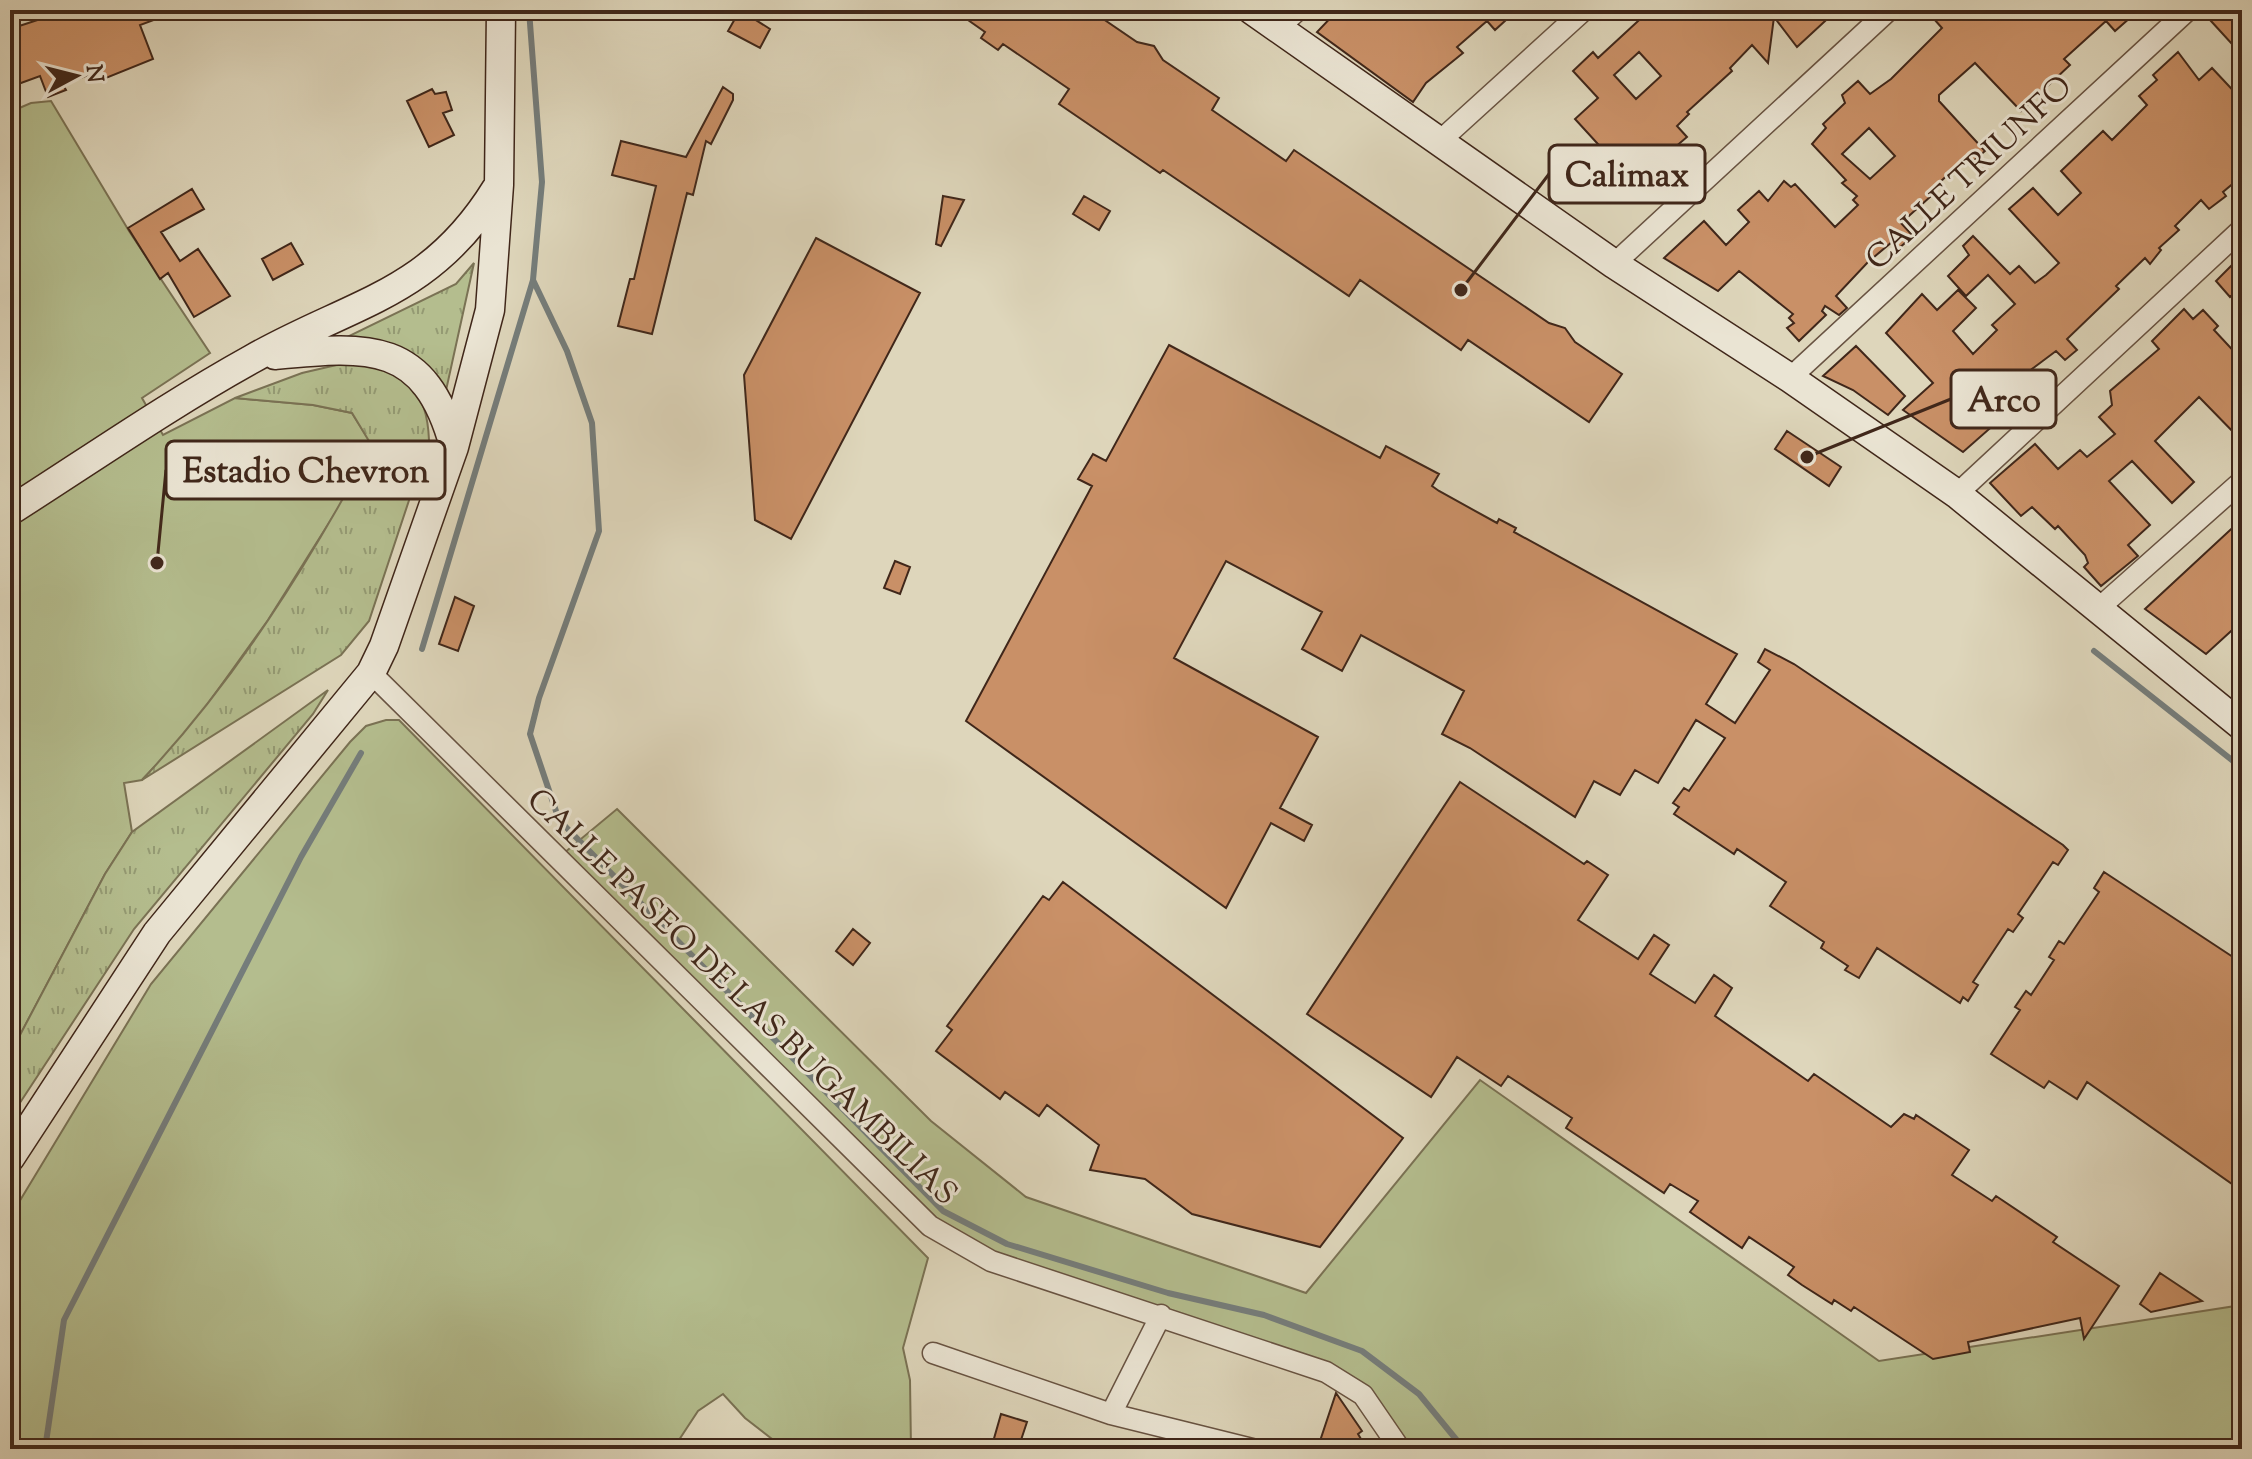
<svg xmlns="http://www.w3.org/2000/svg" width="2252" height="1459" font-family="'Sorts Mill Goudy',serif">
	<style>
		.green { fill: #b4bd8e; stroke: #7a7254; stroke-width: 2 }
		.park { fill: url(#park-tufts); stroke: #7a7254; stroke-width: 2 }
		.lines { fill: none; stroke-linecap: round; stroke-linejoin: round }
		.stream { stroke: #757d7b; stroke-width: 6 }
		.building { fill: #c99067; stroke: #40271a; stroke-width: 2; fill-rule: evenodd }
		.street-casing { stroke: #685342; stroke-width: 23 }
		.secondary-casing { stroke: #40271a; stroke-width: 31 }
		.street { stroke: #eae4d3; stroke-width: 20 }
		.secondary { stroke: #eae4d3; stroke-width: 28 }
		.labels { text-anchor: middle; stroke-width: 6; stroke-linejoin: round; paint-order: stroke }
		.street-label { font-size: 32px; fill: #40271a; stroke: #eae4d3 }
		.leader { fill: none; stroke: #40271a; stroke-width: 3 }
		.callout-dot { fill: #40271a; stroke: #eae4d3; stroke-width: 3 }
		.callout { fill: #eae4d3; stroke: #40271a; stroke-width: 3 }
		.callout-label { font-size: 34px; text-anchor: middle; font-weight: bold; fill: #40271a }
	</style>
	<defs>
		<pattern id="park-tufts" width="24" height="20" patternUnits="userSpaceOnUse" patternTransform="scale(2)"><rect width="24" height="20" fill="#b4bd8e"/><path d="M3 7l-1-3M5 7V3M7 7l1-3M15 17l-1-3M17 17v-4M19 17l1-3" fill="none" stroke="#949a73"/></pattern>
	</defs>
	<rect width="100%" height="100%" fill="#ded6bb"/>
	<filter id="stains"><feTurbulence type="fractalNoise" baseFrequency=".0025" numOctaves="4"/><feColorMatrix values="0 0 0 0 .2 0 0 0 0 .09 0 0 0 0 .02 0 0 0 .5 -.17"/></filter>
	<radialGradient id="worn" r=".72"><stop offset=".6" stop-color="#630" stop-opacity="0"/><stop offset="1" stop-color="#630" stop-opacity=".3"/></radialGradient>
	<path class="green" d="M 51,101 L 129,231 L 210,353 L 142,398 L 163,435 L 235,398 L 313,405 L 352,413 L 372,445 L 339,507 L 268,620 L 189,730 L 142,780 L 124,783 L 132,832 L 105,874 L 10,1054 L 10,112 L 31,103 Z
		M 386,720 L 399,720 L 928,1258 L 903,1348 L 910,1380 L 911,1449 L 785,1449 L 745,1418 L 723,1394 L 698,1411 L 673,1449 L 10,1449 L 10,1217 L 151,984 L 350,742 L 366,726 Z
		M 617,809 L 931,1121 L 1026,1197 L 1306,1293 L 1480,1080 L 1879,1361 L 2242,1305 L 2242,1449 L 1400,1449 L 1363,1395 L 991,1261 L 930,1226 L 558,858 Z"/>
	<path class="park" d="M 474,263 L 445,395 L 347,337 L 456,284 Z
		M 358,360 C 407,372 427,389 429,440 L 369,621 L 341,655 L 142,780 C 235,681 308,565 372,446 L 352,413 L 313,405 L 235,398 L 302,373 Z
		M 328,690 L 313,714 L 134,929 L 10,1118 L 10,1054 L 105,874 L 132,832 Z"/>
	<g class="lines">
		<path class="stream" d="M 529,10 L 542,182 L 533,280 L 567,351 L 592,423 L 599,531 L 539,698 L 530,734 L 559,820 L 943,1211 L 1007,1244 L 1168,1293 L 1264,1315 L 1362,1351 L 1419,1394 L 1464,1449
			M 422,649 L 533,280
			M 2094,651 L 2242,768
			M 45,1449 L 64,1320 L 301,857 L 361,753"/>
	</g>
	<path class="building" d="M 68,10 L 175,10 L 175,12 L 140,25 L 153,59 L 101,80 L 98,71 L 63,85 L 66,90 L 48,97 L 40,76 L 10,87 L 10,29 Z
		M 740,10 L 770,29 L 760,48 L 728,31 Z
		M 975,10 L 1090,10 L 1137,42 L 1154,46 L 1163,60 L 1219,98 L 1212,110 L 1286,161 L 1294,150 L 1549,323 L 1565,328 L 1575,342 L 1622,374 L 1589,422 L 1468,340 L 1461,350 L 1360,280 L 1349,296 L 1163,170 L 1160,173 L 1059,104 L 1069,89 L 1003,44 L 998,50 L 981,38 L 985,32 L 968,20 Z
		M 1338,10 L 1430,10 L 1437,17 L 1445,10 L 1517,10 L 1495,30 L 1487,21 L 1457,47 L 1463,53 L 1426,83 L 1413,102 L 1317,32 Z
		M 1650,10 L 1750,10 L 1756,17 L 1763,10 L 1837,10 L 1797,47 L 1774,17 L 1768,63 L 1752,45 L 1730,68 L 1732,71 L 1687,112 L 1689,114 L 1677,126 L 1687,137 L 1653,166 L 1659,171 L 1640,190 L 1575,119 L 1598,98 L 1573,71 L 1593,52 L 1598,58 ZM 1639,52 L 1661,76 L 1636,99 L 1614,75 Z
		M 1926,10 L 2139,10 L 2115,31 L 2106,21 L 2064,59 L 2070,65 L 2021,111 L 1975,63 L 1939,95 L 1939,101 L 1985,151 L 1970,164 L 1965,159 L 1927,194 L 1930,197 L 1901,223 L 1913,236 L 1898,249 L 1892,242 L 1868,262 L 1836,296 L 1847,308 L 1839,315 L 1825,306 L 1822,311 L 1826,315 L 1799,341 L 1787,328 L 1794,323 L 1789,318 L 1793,314 L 1739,271 L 1718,291 L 1664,258 L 1704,221 L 1726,245 L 1749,222 L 1738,210 L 1759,191 L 1768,201 L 1784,181 L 1791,187 L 1795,184 L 1835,227 L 1858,205 L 1853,200 L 1857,196 L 1842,183 L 1846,180 L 1812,144 L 1826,128 L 1823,124 L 1845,103 L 1842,95 L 1858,81 L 1870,94 L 1891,79 L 1942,28 ZM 1869,128 L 1895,156 L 1870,179 L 1842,154 Z
		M 2225,10 L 2242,29 L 2242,55 L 2211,21 Z
		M 2178,52 L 2199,80 L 2212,68 L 2242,100 L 2242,176 L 2223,192 L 2226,196 L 2209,209 L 2201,200 L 2175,226 L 2179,230 L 2159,248 L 2161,250 L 2150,264 L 2145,258 L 2116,286 L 2119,289 L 2067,339 L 2077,350 L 2065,360 L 2056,351 L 2032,369 L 2040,378 L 2039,384 L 2019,402 L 2004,385 L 1980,406 L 1996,423 L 1963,452 L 1903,410 L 1933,383 L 1886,333 L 1922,294 L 1937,310 L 1958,290 L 1976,308 L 1953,331 L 1973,354 L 1997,330 L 1992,325 L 2015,304 L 1988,275 L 1966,296 L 1948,276 L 1969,255 L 1963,246 L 1973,236 L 2010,274 L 2019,266 L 2035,283 L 2046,275 L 2059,263 L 2009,209 L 2033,188 L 2058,215 L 2081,193 L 2061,171 L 2103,131 L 2112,140 L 2147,105 L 2139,96 L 2157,80 L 2153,75 Z
		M 723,87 L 733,94 L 733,100 L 711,144 L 706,141 L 693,195 L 687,193 L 652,334 L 618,326 L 630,279 L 634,279 L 656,186 L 612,175 L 621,141 L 686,157 Z
		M 432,89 L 435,94 L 446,92 L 452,110 L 443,113 L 454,135 L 429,147 L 407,101 Z
		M 192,189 L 204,209 L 161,232 L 180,261 L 198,249 L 230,296 L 194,317 L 168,273 L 160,279 L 128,228 Z
		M 943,196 L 964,200 L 941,246 L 936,244 Z
		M 1084,196 L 1110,211 L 1099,230 L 1073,214 Z
		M 816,238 L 920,293 L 791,539 L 755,520 L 744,375 Z
		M 291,243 L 303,264 L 273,280 L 262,259 Z
		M 2234,263 L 2242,272 L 2242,286 L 2230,297 L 2216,281 Z
		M 2184,309 L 2193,319 L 2203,310 L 2218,326 L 2214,330 L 2241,359 L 2237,363 L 2242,369 L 2242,441 L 2199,397 L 2155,441 L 2194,482 L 2172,503 L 2132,461 L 2109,481 L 2150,525 L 2128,545 L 2138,556 L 2101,586 L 2084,567 L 2088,563 L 2085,555 L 2058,526 L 2055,529 L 2032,507 L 2021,516 L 1990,483 L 2035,444 L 2058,469 L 2080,450 L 2087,457 L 2115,434 L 2099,417 L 2112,405 L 2110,391 L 2159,349 L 2152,341 Z
		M 1169,345 L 1380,458 L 1386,446 L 1439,474 L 1432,486 L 1439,491 L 1497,523 L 1499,519 L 1516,528 L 1514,532 L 1737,654 L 1706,704 L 1735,723 L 1770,670 L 1758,662 L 1765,649 L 1794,664 L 2063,845 L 2068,850 L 2058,865 L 2053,862 L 2018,914 L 2023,918 L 2013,932 L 2008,929 L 1973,982 L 1978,985 L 1968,1001 L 1963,997 L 1960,1003 L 1877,948 L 1859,978 L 1845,970 L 1848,966 L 1821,948 L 1824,942 L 1770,906 L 1786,882 L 1737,849 L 1734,854 L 1674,814 L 1679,807 L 1673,803 L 1684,788 L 1689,791 L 1725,738 L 1696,720 L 1658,783 L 1635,770 L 1620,795 L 1594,781 L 1575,817 L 1470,748 L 1442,734 L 1464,691 L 1361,635 L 1342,671 L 1302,649 L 1322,612 L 1226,561 L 1174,658 L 1318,737 L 1280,808 L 1312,825 L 1304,841 L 1271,823 L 1226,908 L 966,721 L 1092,486 L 1078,479 L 1093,454 L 1106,461 Z
		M 1856,346 L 1905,396 L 1888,415 L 1853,390 L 1823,376 Z
		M 1787,431 L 1841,467 L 1829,486 L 1775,449 Z
		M 2242,519 L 2242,621 L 2206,654 L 2145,609 Z
		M 895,561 L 910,567 L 900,594 L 884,588 Z
		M 455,597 L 474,606 L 458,651 L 439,644 Z
		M 1460,782 L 1584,864 L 1587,861 L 1608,875 L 1578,920 L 1638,959 L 1654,935 L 1669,945 L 1650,974 L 1695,1003 L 1714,975 L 1732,988 L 1715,1016 L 1808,1081 L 1814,1074 L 1891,1127 L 1904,1114 L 1914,1119 L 1916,1115 L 1969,1150 L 1952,1175 L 1992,1201 L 1996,1196 L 2057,1237 L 2053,1242 L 2119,1286 L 2084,1339 L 2080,1318 L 1968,1342 L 1970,1352 L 1933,1359 L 1854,1307 L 1851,1311 L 1834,1300 L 1832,1304 L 1802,1285 L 1788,1275 L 1794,1267 L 1749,1237 L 1742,1248 L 1690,1212 L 1698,1201 L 1670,1184 L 1664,1193 L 1566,1128 L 1572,1118 L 1508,1076 L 1501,1086 L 1457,1057 L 1431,1097 L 1307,1014 Z
		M 2104,872 L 2242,963 L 2242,1191 L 2087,1082 L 2077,1099 L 2049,1081 L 2044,1088 L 1991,1054 L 2020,1010 L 2015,1007 L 2026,991 L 2031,995 L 2054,960 L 2049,957 L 2059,941 L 2064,944 L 2099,892 L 2094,888 Z
		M 1063,882 L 1403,1138 L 1320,1247 L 1192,1214 L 1145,1179 L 1090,1170 L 1099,1145 L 1047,1105 L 1039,1116 L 1005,1092 L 1000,1099 L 936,1051 L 952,1030 L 947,1026 L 1043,896 L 1049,900 Z
		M 853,929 L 870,943 L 853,965 L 836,951 Z
		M 2160,1273 L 2202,1301 L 2151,1312 L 2140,1304 Z
		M 1336,1393 L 1362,1431 L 1358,1434 L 1367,1449 L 1329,1449 L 1319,1444 Z
		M 1001,1414 L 1027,1422 L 1018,1449 L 991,1449 Z"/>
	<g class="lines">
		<g class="street-casing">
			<path id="street" d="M 1278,28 L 1298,10
				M 1441,140 L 1584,10
				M 1614,264 L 1889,10
				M 1790,378 L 2188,10
				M 1957,494 L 2242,229
				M 2099,608 L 2242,481
				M 371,673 L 930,1226 L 991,1261 L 1326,1372 L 1363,1395 L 1400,1449
				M 933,1353 L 1111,1414 L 1252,1449
				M 1111,1414 L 1161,1315"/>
		</g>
		<g class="secondary-casing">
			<path id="secondary" d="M 1252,10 L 1614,264 L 1790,378 L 1957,494 L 2242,726
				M 275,355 C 368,346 425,340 454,446
				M 10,511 C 90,460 169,405 252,359 C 352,302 430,296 496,189
				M 10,1158 L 157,933 L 371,673 L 384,646 L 454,447 L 490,310 L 499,185 L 501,10"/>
		</g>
		<use href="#street" class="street"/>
		<use href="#secondary" class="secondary"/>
	</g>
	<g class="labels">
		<g class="street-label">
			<text transform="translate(1968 172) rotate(-43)" y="11">CALLE TRIUNFO</text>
			<text transform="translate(743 996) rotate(44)" y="11">CALLE PASEO DE LAS BUGAMBILIAS</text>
		</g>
	</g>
	<path class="leader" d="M1461 290L1549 174M1807 457L1951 399M157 563L166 470"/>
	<g class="callout-dot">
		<circle cx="1461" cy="290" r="8"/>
		<circle cx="1807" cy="457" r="8"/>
		<circle cx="157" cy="563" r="8"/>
	</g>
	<g class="callout">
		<rect x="1549" y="145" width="156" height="58" rx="8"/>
		<rect x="1951" y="370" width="105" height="58" rx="8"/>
		<rect x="166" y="441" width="279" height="58" rx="8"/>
	</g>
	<g class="callout-label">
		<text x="1627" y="186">Calimax</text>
		<text x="2004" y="411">Arco</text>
		<text x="306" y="482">Estadio Chevron</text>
	</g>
	<rect width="2252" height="1459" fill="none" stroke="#ded6bb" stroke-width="40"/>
	<rect x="12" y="12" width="2228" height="1435" fill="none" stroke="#40271a" stroke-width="4"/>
	<rect x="20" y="20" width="2212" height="1419" fill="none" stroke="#40271a" stroke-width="2"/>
	<g transform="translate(76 76) rotate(83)" stroke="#eae4d3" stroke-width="6" paint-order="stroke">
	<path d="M0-6L14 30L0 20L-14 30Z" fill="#40271a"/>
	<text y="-12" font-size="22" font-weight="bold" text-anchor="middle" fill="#40271a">N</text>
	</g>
	<rect width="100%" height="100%" filter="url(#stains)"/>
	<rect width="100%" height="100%" fill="url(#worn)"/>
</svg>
